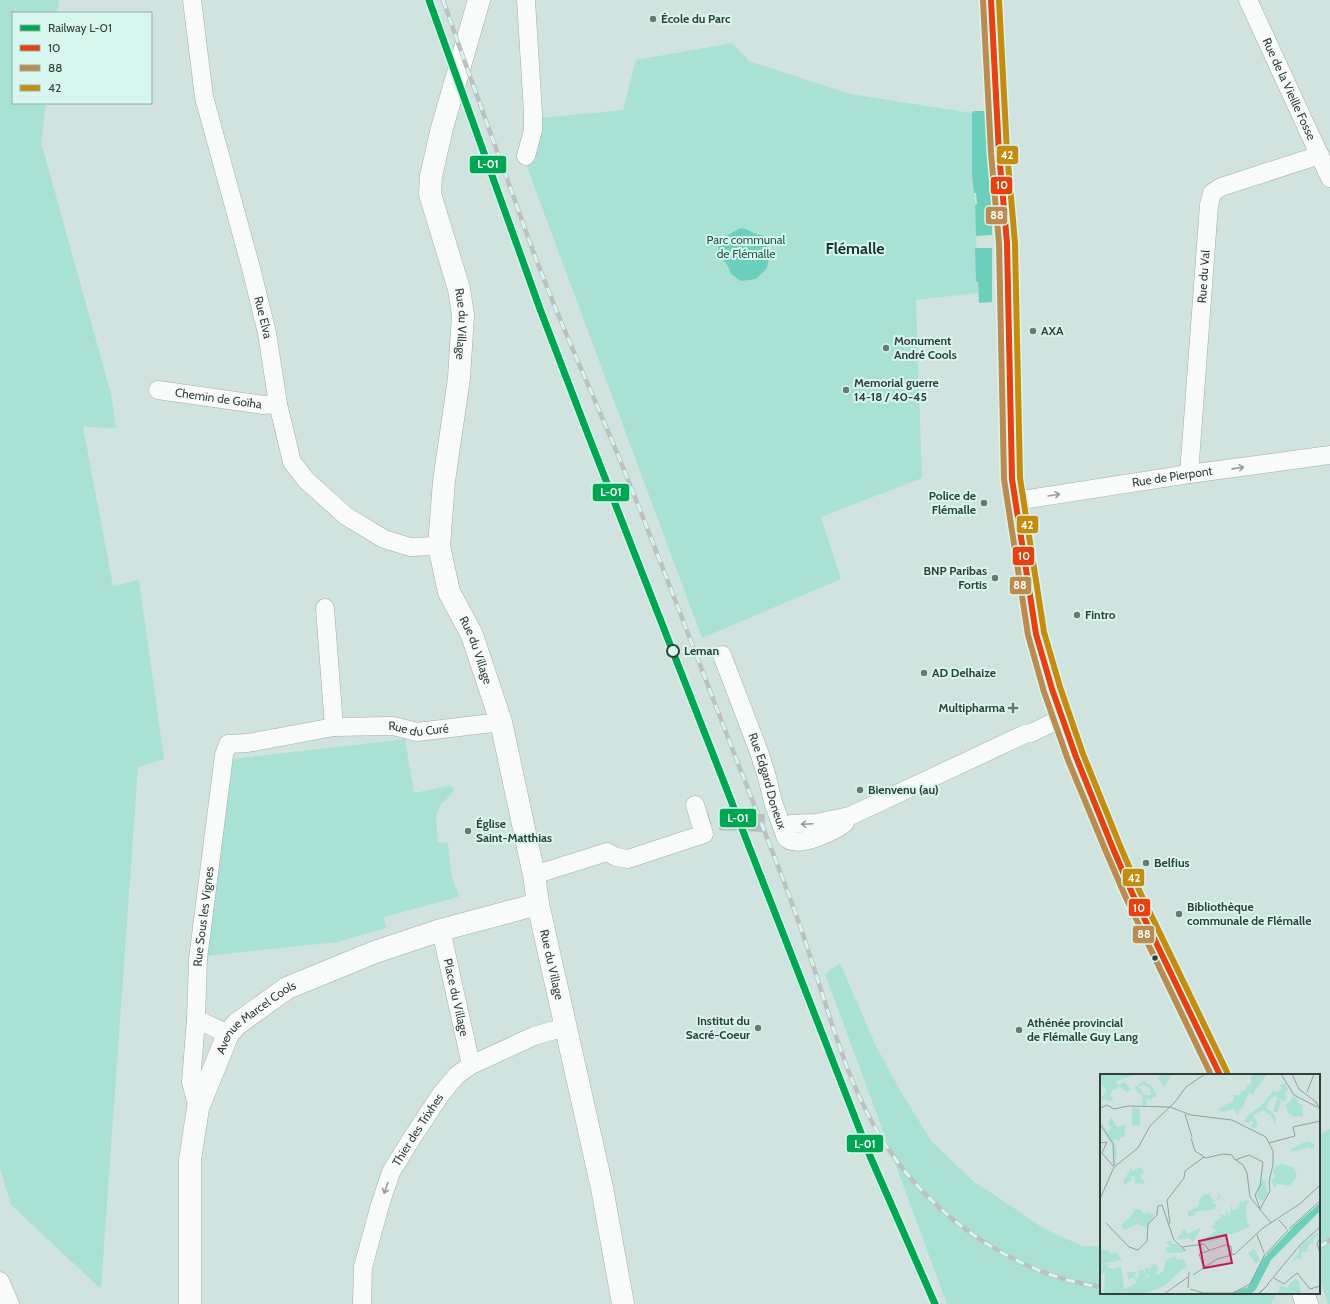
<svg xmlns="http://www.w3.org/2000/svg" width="1330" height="1304" font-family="Cabin,sans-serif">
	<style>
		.green { fill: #a9e2d4 }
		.water { fill: #6ccfbb }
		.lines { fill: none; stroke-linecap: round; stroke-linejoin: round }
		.minor-tunnel { stroke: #b1c2bd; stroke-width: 18; stroke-dasharray: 18 9; stroke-linecap: butt }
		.minor-casing { stroke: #a1afab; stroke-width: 19 }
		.tertiary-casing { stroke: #a1afab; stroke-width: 23 }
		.minor { stroke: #f8fbfa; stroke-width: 18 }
		.tertiary { stroke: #f8fbfa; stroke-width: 22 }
		.rail-casing { stroke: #bcc1bf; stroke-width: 4.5 }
		.rail { stroke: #d7f7ee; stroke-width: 3; stroke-dasharray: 9; stroke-linecap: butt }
		.bus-1-casing { stroke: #d7f7ee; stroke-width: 9 }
		.bus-2-casing { stroke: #d7f7ee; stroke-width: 9 }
		.bus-3-casing { stroke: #d7f7ee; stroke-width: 9 }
		.bus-1 { stroke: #e74011; stroke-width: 6 }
		.bus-2 { stroke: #bc8b50; stroke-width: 6 }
		.bus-3 { stroke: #c68c0f; stroke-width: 6 }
		.rail-1-casing { stroke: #d7f7ee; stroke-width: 10 }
		.rail-1 { stroke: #00a651; stroke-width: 7 }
		.oneway { stroke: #959d9a }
		.poi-dot { fill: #6a7874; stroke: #d7f7ee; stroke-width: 1.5 }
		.stop-dot { fill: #d7f7ee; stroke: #323f3b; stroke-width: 2 }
		.bus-dot { fill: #323f3b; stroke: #d7f7ee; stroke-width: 1.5 }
		.labels { text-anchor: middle; stroke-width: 4; stroke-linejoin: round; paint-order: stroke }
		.poi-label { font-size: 12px; font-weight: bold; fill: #323f3b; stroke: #d7f7ee; text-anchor: start }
		.street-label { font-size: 12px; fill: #323f3b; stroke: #d7f7ee }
		.park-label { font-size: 12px; fill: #1f554a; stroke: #d7f7ee }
		.stop-label { font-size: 12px; font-weight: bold; fill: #323f3b; stroke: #d7f7ee; text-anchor: start }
		.district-label { font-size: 16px; font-weight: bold; fill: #19352e; stroke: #d7f7ee }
		.inset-road { fill: none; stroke: #91a19d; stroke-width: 1 }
		.view { fill: #c2185b; fill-opacity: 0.15; stroke: #c2185b; stroke-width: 2 }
		.inset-edge { fill: none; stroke: #323f3b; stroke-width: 2 }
		.line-badge { stroke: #d7f7ee; stroke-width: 1.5 }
		.badge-label { font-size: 11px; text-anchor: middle; font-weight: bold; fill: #fff }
	</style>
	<rect width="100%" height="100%" fill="#d1e3de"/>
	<path class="green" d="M 0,0 L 59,0 L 57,13 L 13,13 L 13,103 L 46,103 L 41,142 L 111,394 L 116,428 L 83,427 L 113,586 L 139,580 L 164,759 L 138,767 L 101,1289 L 11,1205 L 0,1169 Z
		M 732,43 L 749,61 L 850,94 L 972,113 L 978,293 L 916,300 L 922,478 L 821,517 L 841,579 L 702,638 L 527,167 L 541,118 L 623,110 L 636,60 Z
		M 405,739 L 414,793 L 448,786 L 455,788 L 446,800 L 441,803 L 436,816 L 438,842 L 448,843 L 452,878 L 459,895 L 458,897 L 384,917 L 386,928 L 338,942 L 205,956 L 233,759 Z
		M 840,963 L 876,1046 L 901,1092 L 932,1142 L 972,1180 L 1043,1228 L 1082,1246 L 1101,1247 L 1101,1293 L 1277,1293 L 1271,1304 L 947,1304 L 825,974 Z
		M 1330,1129 L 1330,1304 L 1328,1304 L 1319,1278 L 1319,1134 Z"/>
	<path class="water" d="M 973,111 L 992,111 L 992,235 L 976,236 L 975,205 L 977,204 L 976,193 L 974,193 L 972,174 L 972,113 Z
		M 741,228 L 746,229 L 753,233 L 764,236 L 770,253 L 767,268 L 756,279 L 741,281 L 731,274 C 728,261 720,261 718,246 L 726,236 Z
		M 975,248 L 992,248 L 992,302 L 979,303 L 978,282 L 976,282 Z"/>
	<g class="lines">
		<path class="minor-tunnel" d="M 693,826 L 716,821 L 791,824"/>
		<g class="minor-casing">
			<g id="minor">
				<path id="s1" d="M 192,0 L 204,97 L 251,268 L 267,333 L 278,404 L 292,462 L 306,480 L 346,516 L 384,539 L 410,547 L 439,546"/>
				<path d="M 526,0 L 533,113 L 533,130 L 526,156"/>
				<path id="s2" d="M 1248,0 L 1330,178"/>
				<path id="s3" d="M 158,390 L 264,405 L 278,404"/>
				<path id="s4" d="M 1189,474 L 1209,205 L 1212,193 L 1221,187 L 1320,155"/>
				<path id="s5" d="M 1015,501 L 1189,474 L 1330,455"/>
				<path d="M 325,608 L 334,727"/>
				<path id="s6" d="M 722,655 L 759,752 L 767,777 L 773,802 L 786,838 C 788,839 790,841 792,841 C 804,845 835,831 845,823"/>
				<path d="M 791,824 L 816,823 L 850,816 L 1025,734 L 1031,733 L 1062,718"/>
				<path d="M 534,875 L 607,852 L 616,857 L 628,859 L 704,834 L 695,805"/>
				<path id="s7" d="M 441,930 L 471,1065"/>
				<path d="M 196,1019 L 228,1034"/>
				<path id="s8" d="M 198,1108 L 191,1082 L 196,1019 L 198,959 L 224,755 L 228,744 L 248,743 L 334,727 L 393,726 L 417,732 L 501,722"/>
				<path d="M 0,1281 L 10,1304"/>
				<path id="s9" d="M 362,1304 L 363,1267 L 380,1205 L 391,1172 L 412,1138 L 441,1094 L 457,1075 L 471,1065 L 534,1036 L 565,1027"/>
			</g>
		</g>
		<g class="tertiary-casing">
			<g id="tertiary">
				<path id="s10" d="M 479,0 L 442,128 L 431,176 L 430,194 L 459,289 L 463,315 L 459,378 L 444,481 L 439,546 L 449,592 L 472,635 L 501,722 L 534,875 L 538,904 L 602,1188 L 623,1304"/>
				<path d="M 991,0 L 999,153 L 1007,243 L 1012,479 L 1029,595 L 1036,634 L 1052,689 L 1076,757 L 1114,851 L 1133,895 L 1220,1075"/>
				<path d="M 1303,1293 L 1307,1304"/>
				<path id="s11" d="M 190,1304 L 190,1160 L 198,1108 L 228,1034 L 237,1024 L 287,988 L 375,952 L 441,930 L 538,904"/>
			</g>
		</g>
		<use href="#minor" class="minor"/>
		<use href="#tertiary" class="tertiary"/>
		<g class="rail-casing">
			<path id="rail" d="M 443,0 C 466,66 490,132 514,198 C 524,226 534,255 545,282 C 568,341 594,397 618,455 C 666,573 710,693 757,812 C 775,859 794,905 809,953 C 831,1018 848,1089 887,1147 C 934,1218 1016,1275 1101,1287
				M 1319,1247 L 1330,1240"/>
		</g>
		<use href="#rail" class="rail"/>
		<g class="bus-1-casing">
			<path id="bus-1" d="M 991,0 L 999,153 L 1007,243 L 1012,479 L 1036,634 L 1052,689 L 1076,757 L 1114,851 L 1133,895 L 1220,1075"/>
		</g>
		<g class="bus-2-casing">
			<path id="bus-2" d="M 983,0 L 991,153 L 999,243 L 1004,479 L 1028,635 L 1044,692 L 1068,760 L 1107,854 L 1126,898 L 1211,1075"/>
		</g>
		<g class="bus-3-casing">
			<path id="bus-3" d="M 999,0 L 1007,152 L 1015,243 L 1020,478 L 1044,632 L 1060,687 L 1083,754 L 1121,848 L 1140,892 L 1227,1072"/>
		</g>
		<use href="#bus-1" class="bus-1"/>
		<use href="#bus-2" class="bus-2"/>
		<use href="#bus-3" class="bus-3"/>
		<g class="rail-1-casing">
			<path id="rail-1" d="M 429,0 L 540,309 L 589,437 L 870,1156 L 935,1304"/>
		</g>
		<use href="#rail-1" class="rail-1"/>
	</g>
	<defs><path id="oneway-shaft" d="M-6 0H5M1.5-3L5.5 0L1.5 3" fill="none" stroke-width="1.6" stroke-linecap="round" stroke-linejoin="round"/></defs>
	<g class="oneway">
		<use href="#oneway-shaft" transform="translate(1238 468) rotate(-8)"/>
		<use href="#oneway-shaft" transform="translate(1054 495) rotate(-9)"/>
		<use href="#oneway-shaft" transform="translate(807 824) rotate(177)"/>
		<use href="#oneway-shaft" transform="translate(386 1188) rotate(109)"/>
	</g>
	<g class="poi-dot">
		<circle cx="653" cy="19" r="4"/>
		<circle cx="1033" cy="331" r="4"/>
		<circle cx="886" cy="348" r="4"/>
		<circle cx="846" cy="390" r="4"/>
		<circle cx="984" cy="503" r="4"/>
		<circle cx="995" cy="578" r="4"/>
		<circle cx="1077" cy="615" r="4"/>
		<circle cx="924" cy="673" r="4"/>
		<path d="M1011 702h4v4h4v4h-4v4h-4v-4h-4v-4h4z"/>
		<circle cx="860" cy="790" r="4"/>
		<circle cx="468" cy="831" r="4"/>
		<circle cx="1146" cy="863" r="4"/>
		<circle cx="1179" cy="914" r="4"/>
		<circle cx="758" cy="1028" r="4"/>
		<circle cx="1019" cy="1030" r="4"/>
	</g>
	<circle class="stop-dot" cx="673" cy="651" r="6"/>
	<circle class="bus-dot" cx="1155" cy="958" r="3.5"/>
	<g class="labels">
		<g class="poi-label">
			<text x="661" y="23">École du Parc</text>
			<text x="1041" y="335">AXA</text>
			<text x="894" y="345">Monument<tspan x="894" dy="14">André Cools</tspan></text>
			<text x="854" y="387">Memorial guerre<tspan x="854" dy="14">14-18 / 40-45</tspan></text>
			<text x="976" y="500" text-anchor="end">Police de<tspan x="976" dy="14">Flémalle</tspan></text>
			<text x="987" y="575" text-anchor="end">BNP Paribas<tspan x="987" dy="14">Fortis</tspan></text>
			<text x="1085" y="619">Fintro</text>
			<text x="932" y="677">AD Delhaize</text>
			<text x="1005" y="712" text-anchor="end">Multipharma</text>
			<text x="868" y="794">Bienvenu (au)</text>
			<text x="476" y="828">Église<tspan x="476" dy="14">Saint-Matthias</tspan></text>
			<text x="1154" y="867">Belfius</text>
			<text x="1187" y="911">Bibliothèque<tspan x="1187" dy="14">communale de Flémalle</tspan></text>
			<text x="750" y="1025" text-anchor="end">Institut du<tspan x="750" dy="14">Sacré-Coeur</tspan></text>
			<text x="1027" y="1027">Athénée provincial<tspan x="1027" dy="14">de Flémalle Guy Lang</tspan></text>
		</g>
		<g class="street-label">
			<text dy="4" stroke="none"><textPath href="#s2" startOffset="98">Rue de la Vieille Fosse</textPath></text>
			<text dy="4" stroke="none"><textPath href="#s4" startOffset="198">Rue du Val</textPath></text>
			<text dy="4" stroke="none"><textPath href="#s1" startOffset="326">Rue Elva</textPath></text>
			<text dy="4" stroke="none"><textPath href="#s10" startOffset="335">Rue du Village</textPath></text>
			<text dy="4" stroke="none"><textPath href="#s3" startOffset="61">Chemin de Goïha</textPath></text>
			<text dy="4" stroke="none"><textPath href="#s5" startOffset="159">Rue de Pierpont</textPath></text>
			<text dy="4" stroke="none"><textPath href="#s10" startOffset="670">Rue du Village</textPath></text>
			<text dy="4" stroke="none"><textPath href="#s8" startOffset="560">Rue du Curé</textPath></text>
			<text dy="4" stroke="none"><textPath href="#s6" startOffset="134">Rue Edgard Doneux</textPath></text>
			<text dy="4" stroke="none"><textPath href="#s8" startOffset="193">Rue Sous les Vignes</textPath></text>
			<text dy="4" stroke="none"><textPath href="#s10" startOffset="994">Rue du Village</textPath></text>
			<text dy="4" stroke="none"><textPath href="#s7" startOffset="69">Place du Village</textPath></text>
			<text dy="4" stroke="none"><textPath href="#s11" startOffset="308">Avenue Marcel Cools</textPath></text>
			<text dy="4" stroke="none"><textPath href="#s9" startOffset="186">Thier des Trixhes</textPath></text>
		</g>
		<g class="park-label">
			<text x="746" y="244">Parc communal<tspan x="746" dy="14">de Flémalle</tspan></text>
		</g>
		<g class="stop-label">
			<text x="684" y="655">Leman</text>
		</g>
		<g class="district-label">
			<text x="855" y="254">Flémalle</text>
		</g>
	</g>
	<g transform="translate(1100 1074)">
		<rect width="220" height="220" fill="#d1e3de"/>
		<path d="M 0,0 L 13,0 L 13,3 L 14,0 L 36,0 L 15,8 L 18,11 L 25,8 L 31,16 L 27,18 L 19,12 L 16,16 L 13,15 L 10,22 L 14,25 L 8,28 L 6,25 L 0,25 L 7,17 L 0,8 ZM 61,0 L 72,0 L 64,13 L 58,3 ZM 151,0 L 167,0 L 153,20 L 156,23 L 149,19 L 142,34 L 137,37 L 140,38 L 137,41 L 134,35 L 121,38 L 119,36 L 122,33 L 134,26 L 133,21 L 141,21 L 140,18 L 147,15 L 146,12 L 151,10 ZM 44,7 L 52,12 L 57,22 L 49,26 L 47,23 L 46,32 L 42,31 L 43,23 L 34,14 ZM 43,11 L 50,14 L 51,21 L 44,21 L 42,16 L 37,13 ZM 185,9 L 188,15 L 185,20 L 187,23 L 184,28 L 179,24 L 181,28 L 178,38 L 173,37 L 178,23 L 173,22 L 166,33 L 176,43 L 175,50 L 171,41 L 163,36 L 153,41 L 158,50 L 156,52 L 157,54 L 150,53 L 153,48 L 151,46 L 149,49 L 144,48 L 146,43 L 161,32 L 173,17 L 177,18 L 182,14 L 180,11 ZM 193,23 L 197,24 L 198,29 L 202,31 L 203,42 L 194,43 L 188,39 L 186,31 ZM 32,33 L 40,34 L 40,51 L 32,52 ZM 11,43 L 17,53 L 26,50 L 24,64 L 20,63 L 20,67 L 14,65 L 17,78 L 15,91 L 13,71 L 0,49 L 9,58 L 11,54 L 8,49 ZM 207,67 L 215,70 L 213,75 L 208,73 L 192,78 L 191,75 ZM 182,90 L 193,93 L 197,101 L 186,120 L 191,112 L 178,110 L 174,113 L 171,107 L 175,103 L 173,97 L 175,92 ZM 41,93 L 44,99 L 40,101 L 45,110 L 35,109 L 35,103 L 30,102 L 32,106 L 24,111 L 23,108 L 31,94 L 32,97 ZM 162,105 L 165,105 L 168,120 L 161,128 L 156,120 L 159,120 L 156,118 ZM 112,117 L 113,127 L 119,124 L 117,118 L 121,123 L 117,127 L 112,128 L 116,131 L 115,135 L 95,138 L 95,141 L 88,143 L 88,138 L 99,132 L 99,126 L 105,120 L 109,120 L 112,126 ZM 146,126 L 149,127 L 146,133 L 147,148 L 150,153 L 111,168 L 99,169 L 116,157 L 111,152 L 115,152 L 114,148 L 120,144 L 123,145 L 118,140 L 126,142 L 126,136 L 128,141 L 130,142 L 131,129 L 132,135 L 136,136 L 137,133 L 139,135 L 140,128 ZM 35,135 L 40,135 L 44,140 L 48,138 L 53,140 L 57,136 L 47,154 L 37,150 L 24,156 L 21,151 L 33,140 ZM 101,154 L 93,168 L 89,164 L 77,166 L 79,161 L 82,160 L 82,157 L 85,156 L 87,160 ZM 217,159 L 220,160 L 213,164 L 213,169 L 208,171 L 211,173 L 208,172 L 207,178 L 202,178 L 201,186 L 198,184 L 191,189 L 199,179 L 199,173 ZM 70,166 L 73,170 L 76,170 L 86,178 L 68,179 L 65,174 L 70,173 L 66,168 ZM 154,175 L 160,186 L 156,190 L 148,179 ZM 0,176 L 7,176 L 11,180 L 16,178 L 22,186 L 0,190 ZM 75,182 L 77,186 L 84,185 L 87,194 L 83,195 L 64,212 L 45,220 L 4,220 L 5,200 L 0,200 L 0,191 L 9,190 L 7,193 L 12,195 L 21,192 L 24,215 L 37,209 L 34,204 L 28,205 L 27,198 L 38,198 L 35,199 L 37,203 L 35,201 L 34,203 L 38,204 L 39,196 L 44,196 L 47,204 L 50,203 L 46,200 L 45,194 L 49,194 L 50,200 L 50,194 L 54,190 L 59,194 L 56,199 L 58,201 L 64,196 L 66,186 ZM 195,205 L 199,207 L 201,220 L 177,220 L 181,211 L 186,214 Z" fill="#a9e2d4" fill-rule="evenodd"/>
		<path d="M 220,129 L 220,137 L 171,186 L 156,215 L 151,220 L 128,220 L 148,213 L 163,185 L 195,151 Z" fill="#6ccfbb"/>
		<path class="inset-road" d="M 181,0 L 194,21 L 217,33M 192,0 L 199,15 L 216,28 L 220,36M 207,18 L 214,0M 0,34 L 7,31 L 14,35 L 28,32 L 70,33 L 91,41 L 132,46 L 166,63 L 173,77 L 173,91 L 169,107 L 170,117 L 160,135M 85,40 L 92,63M 0,50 L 13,70 L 14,92M 91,64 L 95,77 L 106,84 L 123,80 L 132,81 L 135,86M 0,69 L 7,68 L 2,79 L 13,92M 169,69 L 195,62 L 193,53 L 220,47M 135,86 L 149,81 L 163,88 L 160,112 L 155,121 L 160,135M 136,86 L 143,91 L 147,99 L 150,123 L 171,149M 14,93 L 38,74 L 50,52 L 75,28 L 86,13 L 105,0M 0,125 L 14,93M 179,146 L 187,155M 6,149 L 29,173 L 38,176 L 47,167 L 48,150 L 57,141 L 58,132 L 62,131 L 74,166 L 86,177M 70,150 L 67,126 L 84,104 L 85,97 L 104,83M 189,155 L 220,127M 157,161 L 164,179M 220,164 L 217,170 L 220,179M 82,173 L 104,170 L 109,176M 166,180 L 188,156M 104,194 L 99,180 L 125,171 L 131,172 L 132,181M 93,201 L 117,185 L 135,180 L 163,154 L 201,129 L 220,111M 174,204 L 184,210 L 197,199 L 210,215 L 220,212M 167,211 L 200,171 L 220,153M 88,214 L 89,198M 90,215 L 103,219 L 131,219M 133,219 L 150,210 L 165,180M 64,220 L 88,203M 158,220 L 168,211 L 159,220"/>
		<path class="view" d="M 126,161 L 132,189 L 104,194 L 99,167 Z"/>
		<rect width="220" height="220" class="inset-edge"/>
	</g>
	<g class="line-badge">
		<rect x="996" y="145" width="23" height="20" rx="4" fill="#c68c0f"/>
		<rect x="469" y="155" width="38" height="19" rx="4" fill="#00a651"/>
		<rect x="990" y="176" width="23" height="19" rx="4" fill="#e74011"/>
		<rect x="985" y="206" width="23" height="19" rx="4" fill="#bc8b50"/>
		<rect x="592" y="483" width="38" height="19" rx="4" fill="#00a651"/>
		<rect x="1016" y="515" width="23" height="19" rx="4" fill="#c68c0f"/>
		<rect x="1012" y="546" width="23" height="20" rx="4" fill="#e74011"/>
		<rect x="1009" y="576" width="23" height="19" rx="4" fill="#bc8b50"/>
		<rect x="719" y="808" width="38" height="20" rx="4" fill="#00a651"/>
		<rect x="1122" y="868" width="23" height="19" rx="4" fill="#c68c0f"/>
		<rect x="1128" y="898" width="23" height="19" rx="4" fill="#e74011"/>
		<rect x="1132" y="925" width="23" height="19" rx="4" fill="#bc8b50"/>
		<rect x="846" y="1134" width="38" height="19" rx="4" fill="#00a651"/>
	</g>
	<g class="badge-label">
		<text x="1007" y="159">42</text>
		<text x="488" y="168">L-01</text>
		<text x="1002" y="189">10</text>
		<text x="997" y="219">88</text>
		<text x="611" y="496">L-01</text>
		<text x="1027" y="529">42</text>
		<text x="1024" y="560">10</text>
		<text x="1020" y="589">88</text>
		<text x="738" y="822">L-01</text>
		<text x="1134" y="882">42</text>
		<text x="1139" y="912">10</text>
		<text x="1144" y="938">88</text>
		<text x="865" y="1148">L-01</text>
	</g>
	<rect x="12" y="12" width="140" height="92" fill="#d7f7ee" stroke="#95ada6"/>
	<rect x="20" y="25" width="20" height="6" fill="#00a651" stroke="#95ada6"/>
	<text x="48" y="32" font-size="12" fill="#323f3b">Railway L-01</text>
	<rect x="20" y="45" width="20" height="6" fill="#e74011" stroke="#95ada6"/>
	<text x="48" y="52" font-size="12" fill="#323f3b">10</text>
	<rect x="20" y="65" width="20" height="6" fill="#bc8b50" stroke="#95ada6"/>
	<text x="48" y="72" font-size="12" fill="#323f3b">88</text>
	<rect x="20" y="85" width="20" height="6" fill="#c68c0f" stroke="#95ada6"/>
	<text x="48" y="92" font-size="12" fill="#323f3b">42</text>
</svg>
